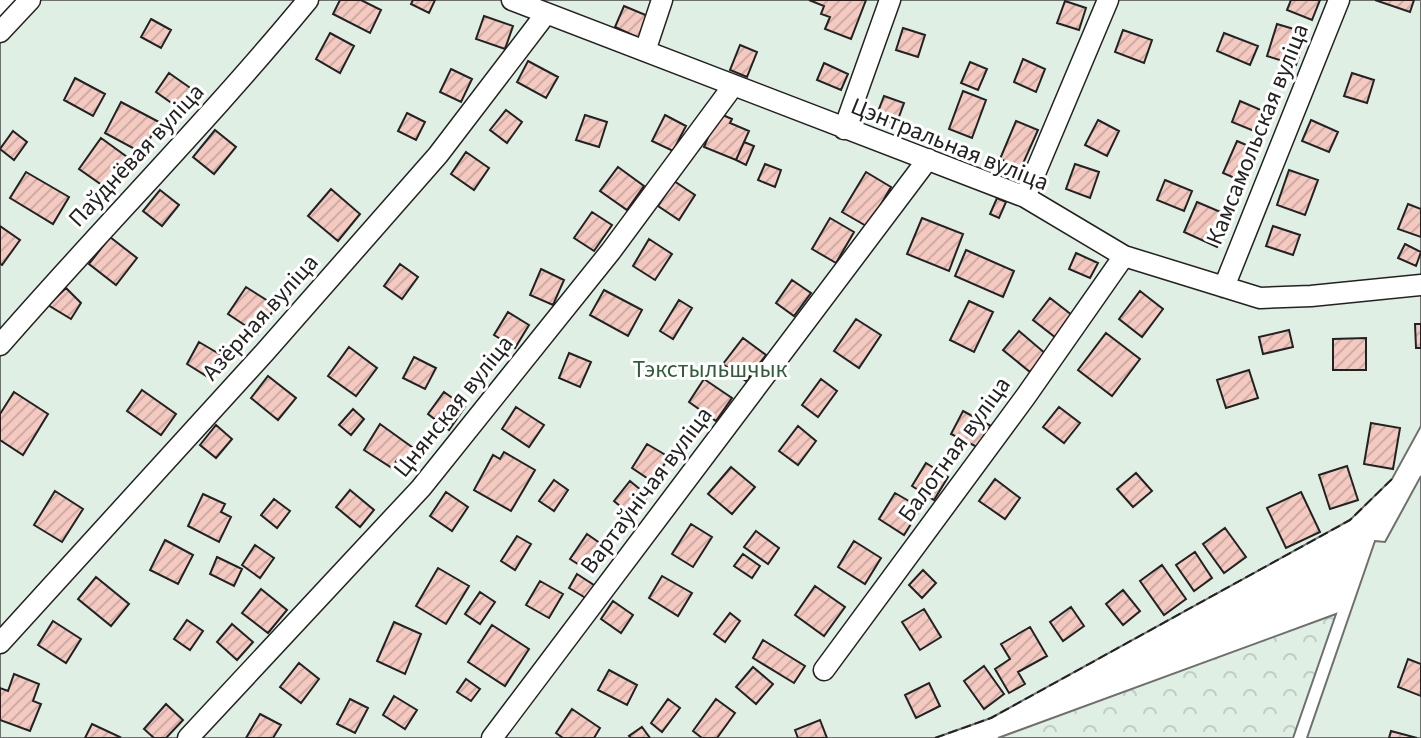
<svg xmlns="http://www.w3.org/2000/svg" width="1421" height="738" font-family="'Source Sans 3',sans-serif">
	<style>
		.forest { fill: url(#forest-crowns); stroke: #6f6f6f; stroke-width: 2 }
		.garden { fill: #e0efe3; stroke: #6f6f6f; stroke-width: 2 }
		.building { fill: url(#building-hatch); stroke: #222; stroke-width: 2 }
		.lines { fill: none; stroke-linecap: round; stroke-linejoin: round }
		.minor-casing { stroke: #222; stroke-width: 23 }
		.minor { stroke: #fff; stroke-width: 20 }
		.fence { stroke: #222; stroke-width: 2; stroke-dasharray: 10 4; stroke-linecap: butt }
		.labels { text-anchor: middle; stroke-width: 6; stroke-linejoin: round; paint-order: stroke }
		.street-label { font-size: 24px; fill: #222; stroke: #fff }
		.park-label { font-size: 24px; fill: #2f5e38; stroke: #fff }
	</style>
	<defs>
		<pattern id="forest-crowns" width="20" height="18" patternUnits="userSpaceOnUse" patternTransform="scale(2)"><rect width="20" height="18" fill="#e0efe3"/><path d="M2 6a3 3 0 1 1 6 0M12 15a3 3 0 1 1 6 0" fill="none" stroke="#c0cdc2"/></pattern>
		<pattern id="building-hatch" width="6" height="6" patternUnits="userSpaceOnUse" patternTransform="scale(2)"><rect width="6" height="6" fill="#f3c9c0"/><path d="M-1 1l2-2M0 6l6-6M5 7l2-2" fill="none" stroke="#d0aca5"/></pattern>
	</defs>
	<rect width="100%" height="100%" fill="#fff"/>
	<path class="forest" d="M 1336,614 L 1293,738 L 998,738 Z"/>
	<path class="garden" d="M 27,0 L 1421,0 L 1421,426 L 1392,479 L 1350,520 L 991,718 L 935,738 L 0,738 L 0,24 Z
		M 1421,476 L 1421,738 L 1307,738 L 1375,541 L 1385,542 Z"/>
	<path class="building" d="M 340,0 L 361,0 L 381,10 L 370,33 L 333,14 Z
		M 413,0 L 435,0 L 429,13 L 411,4 Z
		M 809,0 L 866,0 L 851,39 L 825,29 L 830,17 L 821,14 L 824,6 Z
		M 1291,0 L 1320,0 L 1312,20 L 1287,10 Z
		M 1375,0 L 1414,0 L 1410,12 Z
		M 1065,1 L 1086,8 L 1079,30 L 1057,23 Z
		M 624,6 L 648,16 L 639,38 L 615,27 Z
		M 484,16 L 513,26 L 505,49 L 476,39 Z
		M 151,19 L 171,30 L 161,48 L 141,37 Z
		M 1277,24 L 1307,33 L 1296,65 L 1267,56 Z
		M 903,28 L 925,35 L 918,57 L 896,50 Z
		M 1123,30 L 1152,40 L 1144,63 L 1115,52 Z
		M 330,33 L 354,46 L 340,73 L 316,59 Z
		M 1224,33 L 1258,46 L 1250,65 L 1217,51 Z
		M 740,45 L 757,52 L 747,77 L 730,70 Z
		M 1023,59 L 1045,69 L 1036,92 L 1014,82 Z
		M 528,61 L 558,77 L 546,98 L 517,82 Z
		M 970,62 L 987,69 L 978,90 L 961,83 Z
		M 824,63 L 848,74 L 841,90 L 817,80 Z
		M 451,69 L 472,79 L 461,102 L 440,92 Z
		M 169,73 L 196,92 L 183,111 L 156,92 Z
		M 1352,73 L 1374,80 L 1367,103 L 1344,96 Z
		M 75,78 L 105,94 L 93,116 L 64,100 Z
		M 963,91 L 986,100 L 972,138 L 949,129 Z
		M 884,96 L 904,103 L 896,125 L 876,117 Z
		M 1240,101 L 1261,110 L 1254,131 L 1232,122 Z
		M 121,102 L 159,122 L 142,153 L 105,133 Z
		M 506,110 L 522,122 L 507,143 L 490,130 Z
		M 407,113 L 425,122 L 416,140 L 398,131 Z
		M 718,113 L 732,119 L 730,123 L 749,131 L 736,160 L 704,147 Z
		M 585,115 L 607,122 L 599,147 L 576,140 Z
		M 665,115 L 686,126 L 673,151 L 652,141 Z
		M 1098,120 L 1119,131 L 1107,156 L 1085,145 Z
		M 1311,120 L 1338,132 L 1329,152 L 1302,141 Z
		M 1016,121 L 1038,130 L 1021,168 L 1000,159 Z
		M 215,130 L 236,147 L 214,174 L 193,157 Z
		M 13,131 L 27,142 L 14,160 L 0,149 Z
		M 101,138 L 134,162 L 112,192 L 79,169 Z
		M 1237,141 L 1258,150 L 1244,182 L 1223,173 Z
		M 744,142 L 754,146 L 746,165 L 736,160 Z
		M 466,152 L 489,168 L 474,190 L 451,174 Z
		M 765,164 L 781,170 L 775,187 L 758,180 Z
		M 1075,164 L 1099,172 L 1090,198 L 1066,189 Z
		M 618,167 L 644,186 L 627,210 L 600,191 Z
		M 1289,170 L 1318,180 L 1305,215 L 1277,205 Z
		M 26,172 L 69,197 L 53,224 L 10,198 Z
		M 866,172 L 891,187 L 868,227 L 842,212 Z
		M 1165,180 L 1192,191 L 1184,211 L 1157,200 Z
		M 674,181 L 695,195 L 679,220 L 658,206 Z
		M 331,189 L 360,214 L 338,241 L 308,216 Z
		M 160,190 L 179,205 L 162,226 L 143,211 Z
		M 997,198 L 1006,202 L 999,218 L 990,214 Z
		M 1197,202 L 1230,216 L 1217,247 L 1184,232 Z
		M 1408,204 L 1421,209 L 1421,237 L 1398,229 Z
		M 592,212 L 612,225 L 594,251 L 574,238 Z
		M 830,218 L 854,232 L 836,263 L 812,249 Z
		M 922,218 L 963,234 L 949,271 L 907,254 Z
		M 0,226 L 20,240 L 2,265 L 0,264 Z
		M 1273,226 L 1300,235 L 1293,255 L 1266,246 Z
		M 110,237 L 137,258 L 116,285 L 89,264 Z
		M 649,239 L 672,254 L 655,280 L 633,266 Z
		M 1405,244 L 1421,252 L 1416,266 L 1398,258 Z
		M 966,250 L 1014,271 L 1003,297 L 955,276 Z
		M 1076,253 L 1098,263 L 1090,278 L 1069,269 Z
		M 400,264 L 418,277 L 402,299 L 384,286 Z
		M 541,269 L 564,280 L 553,305 L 530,295 Z
		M 792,280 L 811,293 L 794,316 L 776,303 Z
		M 246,287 L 276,306 L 258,334 L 228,314 Z
		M 66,288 L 81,303 L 71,319 L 48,305 Z
		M 604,290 L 642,310 L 628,336 L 590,315 Z
		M 1140,291 L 1163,309 L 1142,337 L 1119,319 Z
		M 1050,298 L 1077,319 L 1060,341 L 1033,320 Z
		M 679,300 L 692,308 L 673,339 L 660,331 Z
		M 969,301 L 993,312 L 974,352 L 950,340 Z
		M 508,312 L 529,325 L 515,348 L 494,335 Z
		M 856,319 L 881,335 L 859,368 L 834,351 Z
		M 1415,324 L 1421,324 L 1421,348 L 1416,348 Z
		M 1289,330 L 1293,347 L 1263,354 L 1259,337 Z
		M 1019,331 L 1046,354 L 1030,372 L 1003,350 Z
		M 1106,333 L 1140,359 L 1112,396 L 1078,370 Z
		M 743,338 L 766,355 L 746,381 L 723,364 Z
		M 1366,338 L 1366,370 L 1333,370 L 1333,339 Z
		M 199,342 L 221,355 L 208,377 L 187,364 Z
		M 349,347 L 377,368 L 356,396 L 328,376 Z
		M 569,353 L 591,362 L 580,387 L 559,378 Z
		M 414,357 L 436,368 L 425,389 L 403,378 Z
		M 1249,370 L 1258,398 L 1226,408 L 1217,380 Z
		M 268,376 L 296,398 L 278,420 L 251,398 Z
		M 704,379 L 732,398 L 716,421 L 689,402 Z
		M 821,379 L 837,391 L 818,417 L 802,405 Z
		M 142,390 L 176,414 L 161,435 L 127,411 Z
		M 14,392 L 48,414 L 23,455 L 0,440 L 0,414 Z
		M 444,392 L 465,407 L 449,430 L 428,414 Z
		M 516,407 L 544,425 L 529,447 L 502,429 Z
		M 1059,407 L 1080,423 L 1064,443 L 1043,427 Z
		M 353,409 L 364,419 L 351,435 L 339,425 Z
		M 963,411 L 991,426 L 979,448 L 951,434 Z
		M 1371,423 L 1400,428 L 1393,469 L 1364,464 Z
		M 380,424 L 423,455 L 413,470 L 397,460 L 392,468 L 364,450 Z
		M 216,425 L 232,439 L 216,458 L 200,445 Z
		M 798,426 L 816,441 L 798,465 L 779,451 Z
		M 647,444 L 669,457 L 653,482 L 632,468 Z
		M 504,452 L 535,470 L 511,511 L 474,490 L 493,455 L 500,459 Z
		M 926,463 L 948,477 L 934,500 L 912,486 Z
		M 1347,466 L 1358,500 L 1330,509 L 1319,475 Z
		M 731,467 L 755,487 L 732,514 L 708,494 Z
		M 1136,473 L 1152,491 L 1133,507 L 1117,489 Z
		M 995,479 L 1020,498 L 1005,519 L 979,501 Z
		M 554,480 L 568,490 L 554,511 L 539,501 Z
		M 630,481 L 648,496 L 632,516 L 614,501 Z
		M 350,490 L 374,510 L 360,527 L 336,507 Z
		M 55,491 L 83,509 L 62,542 L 34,525 Z
		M 446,492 L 468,507 L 452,531 L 430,516 Z
		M 1301,492 L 1320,532 L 1286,548 L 1267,508 Z
		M 895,493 L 921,508 L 904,535 L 879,519 Z
		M 203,494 L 225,504 L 221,512 L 231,517 L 219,542 L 188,526 Z
		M 274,499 L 290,511 L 277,528 L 261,515 Z
		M 691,524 L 712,537 L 693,567 L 672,554 Z
		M 1225,528 L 1246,557 L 1224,573 L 1203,544 Z
		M 756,531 L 779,548 L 768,564 L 744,547 Z
		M 587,534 L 604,546 L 587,570 L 570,559 Z
		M 517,536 L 531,544 L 515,570 L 501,561 Z
		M 165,540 L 193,555 L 178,584 L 150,570 Z
		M 854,541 L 881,558 L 865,584 L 838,567 Z
		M 255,545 L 274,558 L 260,578 L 242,565 Z
		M 1195,552 L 1212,578 L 1194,591 L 1176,565 Z
		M 743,554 L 760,566 L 752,578 L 734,566 Z
		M 217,557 L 242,569 L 234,586 L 210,574 Z
		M 1162,565 L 1186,599 L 1164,615 L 1140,581 Z
		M 438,568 L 469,586 L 446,624 L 416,606 Z
		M 923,570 L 936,583 L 922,598 L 909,585 Z
		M 577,574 L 597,587 L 589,600 L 569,588 Z
		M 662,576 L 692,593 L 678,616 L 649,598 Z
		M 96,577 L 129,604 L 111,626 L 78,599 Z
		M 540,581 L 563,594 L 549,618 L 526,605 Z
		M 815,586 L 845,607 L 824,636 L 795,615 Z
		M 261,589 L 287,610 L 268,633 L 242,613 Z
		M 1123,590 L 1140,611 L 1123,625 L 1106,604 Z
		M 480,592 L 495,602 L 480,624 L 465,614 Z
		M 613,601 L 633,615 L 621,633 L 601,619 Z
		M 1071,607 L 1084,626 L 1063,641 L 1050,622 Z
		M 924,609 L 941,637 L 920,650 L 902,622 Z
		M 730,613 L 740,621 L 725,642 L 714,634 Z
		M 187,620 L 203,631 L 190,650 L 174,639 Z
		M 53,621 L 81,639 L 66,663 L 38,645 Z
		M 394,622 L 421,634 L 405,674 L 377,661 Z
		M 232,624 L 253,642 L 237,660 L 217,642 Z
		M 492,625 L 529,649 L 505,686 L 468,662 Z
		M 1030,627 L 1047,656 L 1018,672 L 1025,684 L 1009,693 L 995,669 L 1010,659 L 1001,644 Z
		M 763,640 L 805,666 L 794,683 L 753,658 Z
		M 1408,659 L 1421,664 L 1421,696 L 1398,687 Z
		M 299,663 L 319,679 L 301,703 L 280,687 Z
		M 984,666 L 1004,694 L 984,709 L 964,681 Z
		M 753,667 L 773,684 L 756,704 L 736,687 Z
		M 609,670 L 637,685 L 627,705 L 598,690 Z
		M 14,674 L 39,684 L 33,701 L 41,704 L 30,731 L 0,720 L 0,688 L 8,691 Z
		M 466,679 L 480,689 L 471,701 L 457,692 Z
		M 929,683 L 940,706 L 916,718 L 905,695 Z
		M 394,696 L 417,710 L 405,729 L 383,715 Z
		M 350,699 L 368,708 L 355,733 L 337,724 Z
		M 668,699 L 680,708 L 662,732 L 651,723 Z
		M 716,699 L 735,713 L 717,738 L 702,738 L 693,731 Z
		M 166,704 L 183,720 L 166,738 L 154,738 L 144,729 Z
		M 572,709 L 600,728 L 594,738 L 563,738 L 556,733 Z
		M 260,714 L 281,725 L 273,738 L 246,738 Z
		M 820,720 L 827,738 L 798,738 L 795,730 Z
		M 92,724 L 120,737 L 119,738 L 85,738 Z
		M 642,727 L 650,738 L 631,738 L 629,736 Z
		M 1391,731 L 1417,738 L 1389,738 Z"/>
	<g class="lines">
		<g class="minor-casing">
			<path id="minor" d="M 512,0 L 1025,197 L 1124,256 L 1260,298 L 1311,296 L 1421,285
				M 0,32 L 30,0
				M 645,51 L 662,0
				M 844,129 L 890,0
				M 1025,197 L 1108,0
				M 1224,287 L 1339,0
				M 0,345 C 101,229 210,119 308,0
				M 0,643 L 265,352 L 438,155 L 545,15
				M 824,670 L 1026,396 L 1124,256
				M 188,738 L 421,488 L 611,251 L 733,86
				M 492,738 L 928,159"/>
		</g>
		<use href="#minor" class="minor"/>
		<path class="fence" d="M 935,738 L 991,718 L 1350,520 L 1392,479"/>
	</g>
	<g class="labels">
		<g class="street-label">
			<text transform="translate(1257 134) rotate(-68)" y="8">Камсамольская вуліца</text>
			<text transform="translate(950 144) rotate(22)" y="8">Цэнтральная вуліца</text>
			<text transform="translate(136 155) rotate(-47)" y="8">Паўднёвая вуліца</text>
			<text transform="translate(260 317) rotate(-48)" y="8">Азёрная вуліца</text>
			<text transform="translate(453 406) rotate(-51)" y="8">Цнянская вуліца</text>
			<text transform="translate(954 449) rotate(-54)" y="8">Балотная вуліца</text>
			<text transform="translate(646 490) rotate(-53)" y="8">Вартаўнічая вуліца</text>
		</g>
		<g class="park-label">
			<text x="710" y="377">Тэкстыльшчык</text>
		</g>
	</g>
</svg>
